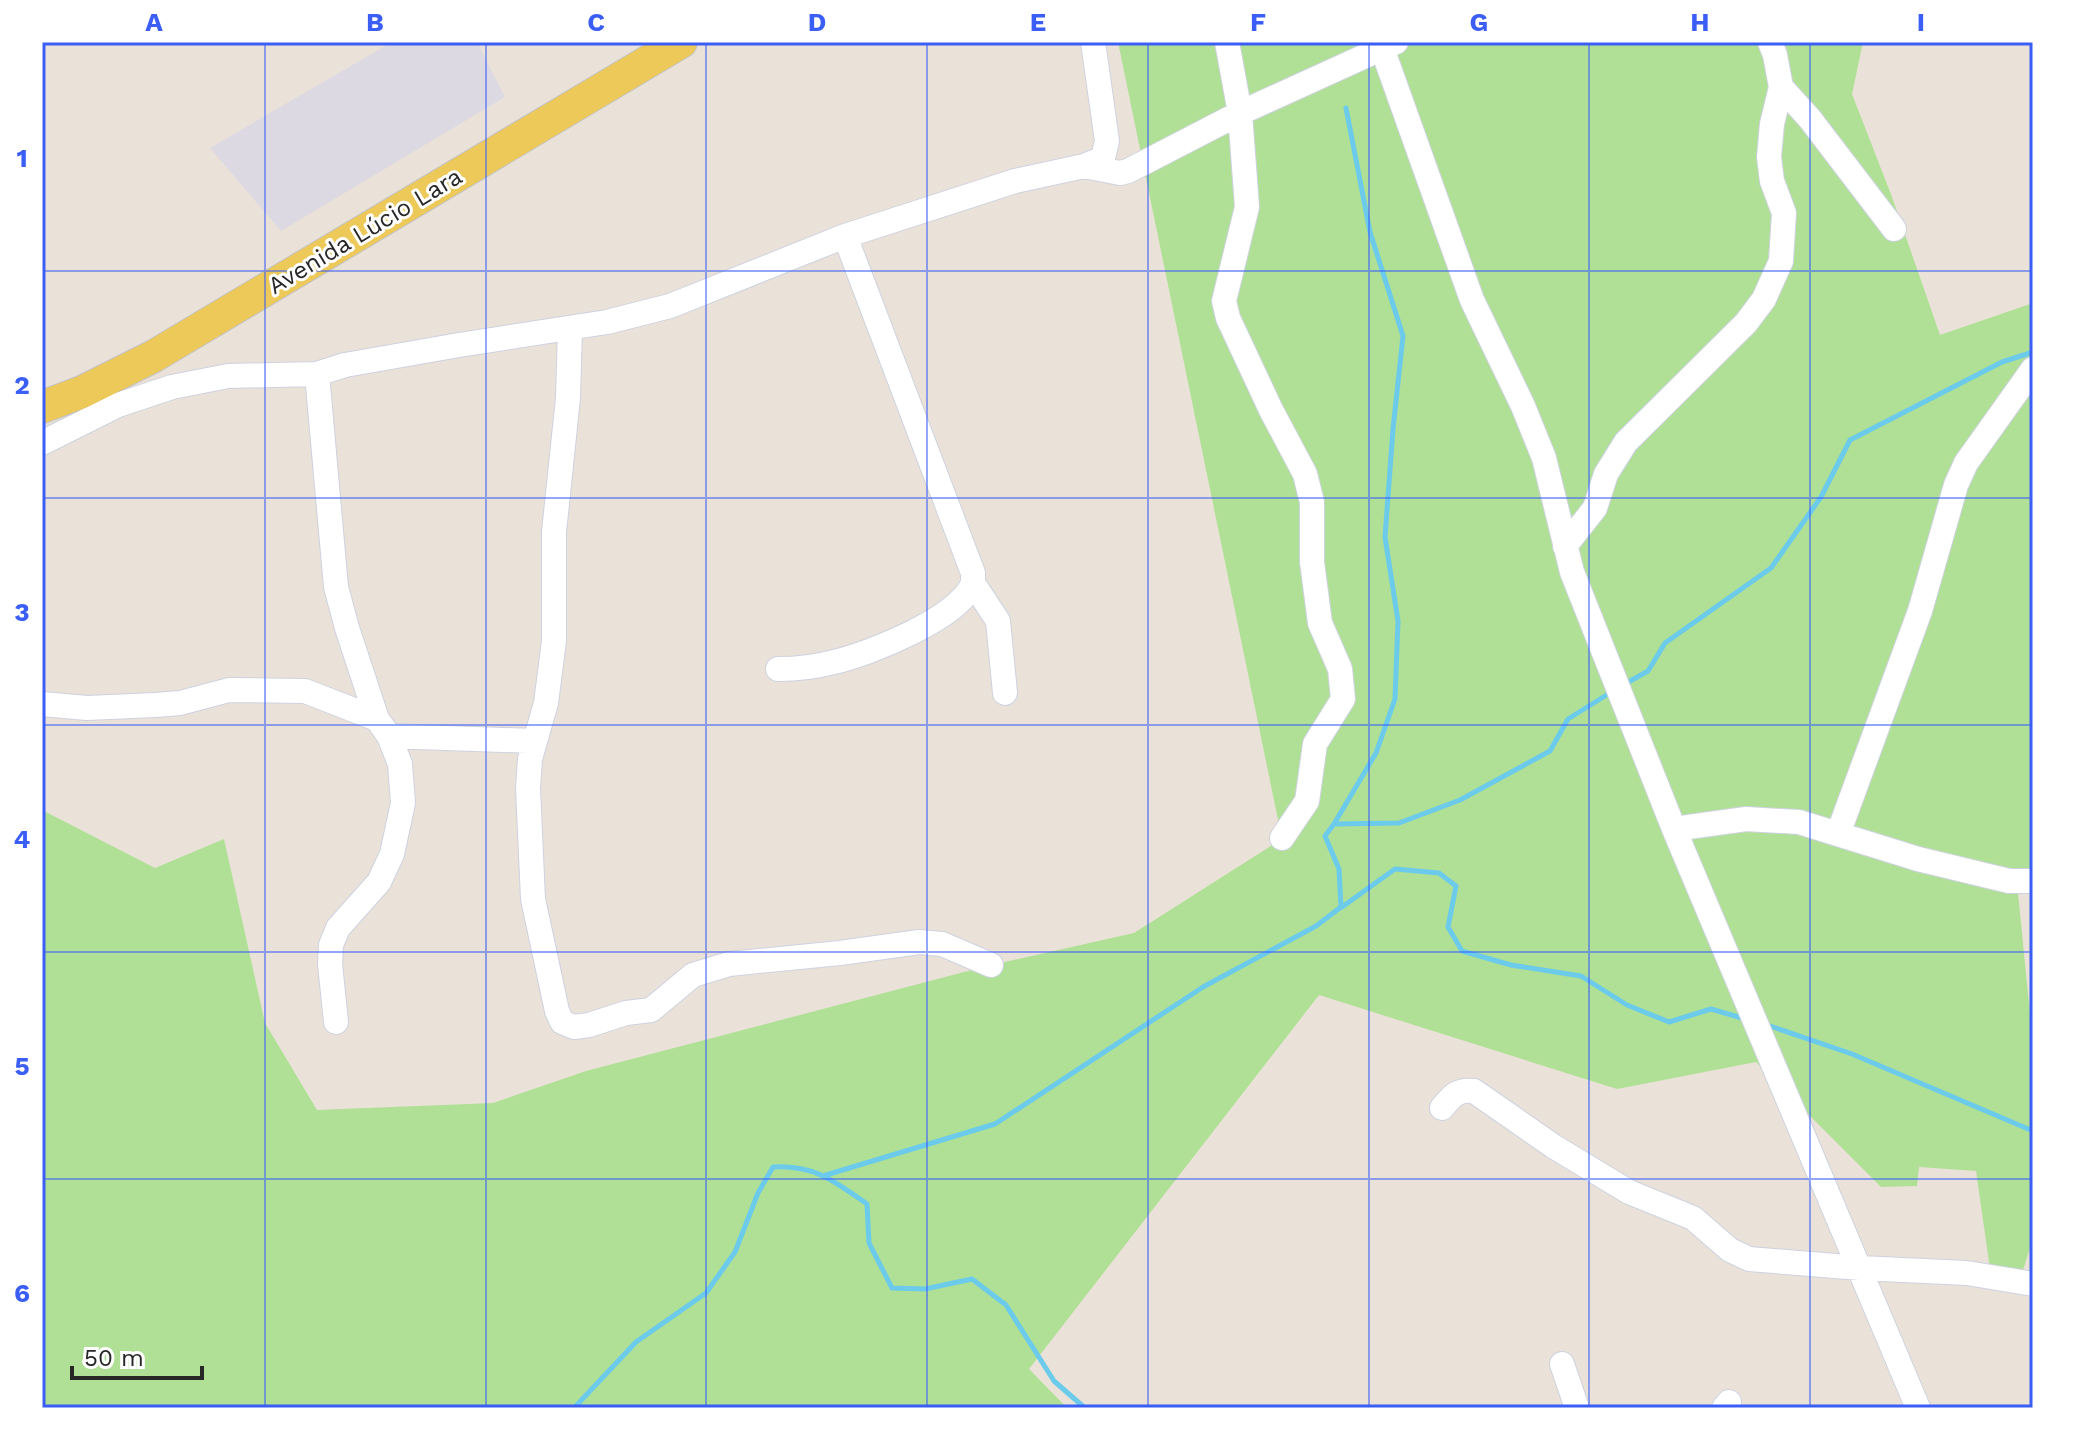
<svg xmlns="http://www.w3.org/2000/svg" width="2075" height="1450" font-family="'Work Sans',sans-serif">
	<style>
		.industrial { fill: #dcd9e2 }
		.green { fill: #afe095 }
		.lines { fill: none; stroke-linecap: round; stroke-linejoin: round }
		.stream { stroke: #6ccbeb; stroke-width: 5 }
		.minor-casing { stroke: #ced2e0; stroke-width: 26 }
		.major-casing { stroke: #c3c3c3; stroke-width: 34 }
		.minor { stroke: #fff; stroke-width: 24 }
		.major { stroke: #edc95a; stroke-width: 32 }
		.grid { fill: none; stroke: #3a5ef6; stroke-width: 2; stroke-opacity: 0.55 }
		.labels { text-anchor: middle; stroke-width: 6; stroke-linejoin: round; paint-order: stroke }
		.street-label { font-size: 24px; fill: #272727; stroke: #fff }
		.neatline { fill: none; stroke: #3a5ef6; stroke-width: 3 }
		.grid-label { font-size: 26px; text-anchor: middle; font-weight: bold; fill: #3a5ef6 }
	</style>
	<rect width="100%" height="100%" fill="#eae2d8"/>
	<path class="industrial" d="M 392,42 L 477,42 L 505,97 L 281,231 L 210,148 Z"/>
	<path class="green" d="M 1118,42 L 1863,42 L 1852,94 L 1892,197 L 1940,335 L 2033,303 L 2033,891 L 2018,893 L 2033,1044 L 2033,1238 L 2020,1280 L 1991,1276 L 1976,1171 L 1919,1167 L 1917,1186 L 1881,1187 L 1756,1062 L 1617,1089 L 1319,995 L 1029,1369 L 1067,1408 L 42,1408 L 42,810 L 155,868 L 224,839 L 265,1023 L 317,1110 L 493,1103 L 586,1071 L 991,965 L 1134,933 L 1282,839 Z"/>
	<g class="lines">
		<path class="stream" d="M 1625,684 L 1648,671 L 1665,643 L 1771,568 L 1821,497 L 1850,440 L 2002,362 L 2033,352
			M 1334,824 L 1376,753 L 1395,699 L 1398,621 L 1385,537 L 1393,429 L 1403,336 L 1370,232 L 1346,108
			M 1342,907 L 1395,869 L 1439,873 L 1456,886 L 1448,927 L 1462,951 L 1511,965 L 1581,976 L 1627,1005 L 1669,1022 L 1711,1009 L 1745,1019
			M 1767,1025 L 1852,1054 L 2033,1131
			M 826,1175 L 995,1124 L 1203,987 L 1316,926 L 1341,907 L 1339,869 L 1325,836 L 1334,824 L 1399,823 L 1460,800 L 1550,751 L 1568,719 L 1613,691
			M 574,1408 L 636,1342 L 706,1293 L 735,1252 L 758,1193 L 773,1167 C 815,1165 834,1181 867,1204 L 869,1243 L 892,1288 L 925,1289 L 972,1279 L 1006,1305 L 1054,1381 L 1085,1408"/>
		<g class="minor-casing">
			<path id="minor" d="M 1227,42 L 1240,113 L 1247,207 L 1224,301 L 1228,318 L 1271,410 L 1305,474 L 1312,502 L 1312,562 L 1320,623 L 1340,669 L 1343,699 L 1315,744 L 1307,801 L 1282,838
				M 1382,48 L 1472,300 L 1523,406 L 1544,458 L 1572,572 L 1674,829 L 1918,1408
				M 1781,87 L 1810,119 L 1894,229
				M 1084,166 L 1120,173 L 1128,171 L 1240,113 L 1396,42
				M 845,236 L 973,573 L 973,583 L 998,621 L 1005,693
				M 570,329 L 568,398 L 554,532 L 554,641 L 546,703 L 530,759 L 528,788 L 533,899 L 557,1011 L 562,1022 L 574,1027 L 589,1025 L 626,1013 L 651,1010 L 693,975 L 729,964 L 840,953 L 919,942 L 942,944 L 991,965
				M 317,374 L 336,587 L 347,628 L 377,719 L 389,736 L 400,764 L 403,803 L 392,854 L 379,882 L 338,928 L 331,945 L 330,964 L 336,1022
				M 42,443 L 118,405 L 172,387 L 228,376 L 317,374 L 345,365 L 459,345 L 607,322 L 670,306 L 845,236 L 1015,181 L 1084,166 L 1103,158 L 1107,141 L 1093,42
				M 1565,546 L 1595,508 L 1606,474 L 1626,442 L 1746,323 L 1764,299 L 1781,261 L 1784,213 L 1772,181 L 1769,157 L 1772,124 L 1781,87 L 1775,55 L 1770,42
				M 778,669 C 797,669 815,667 834,662 C 869,654 960,618 973,583
				M 42,704 L 87,708 L 155,705 L 180,703 L 229,690 L 305,691 L 377,719
				M 389,736 L 535,741
				M 1674,829 L 1746,819 L 1799,822 L 1918,859 L 2009,881 L 2033,881
				M 1838,834 L 1920,611 L 1956,485 L 1966,463 L 2033,369
				M 1442,1108 C 1452,1096 1457,1089 1474,1091 L 1553,1146 L 1629,1192 L 1693,1218 L 1730,1250 L 1749,1259 L 1860,1268 L 1967,1273 L 2033,1284
				M 1562,1364 L 1577,1408
				M 1724,1408 L 1729,1402"/>
		</g>
		<g class="major-casing">
			<path id="major" d="M 42,407 L 82,392 L 154,356 L 681,42"/>
		</g>
		<use href="#minor" class="minor"/>
		<use href="#major" class="major"/>
	</g>
	<path class="grid" d="M 265,42 L 265,1408M 486,42 L 486,1408M 706,42 L 706,1408M 927,42 L 927,1408M 1148,42 L 1148,1408M 1369,42 L 1369,1408M 1589,42 L 1589,1408M 1810,42 L 1810,1408M 42,271 L 2033,271M 42,498 L 2033,498M 42,725 L 2033,725M 42,952 L 2033,952M 42,1179 L 2033,1179"/>
	<g class="labels">
		<g class="street-label">
			<text transform="translate(365 231) rotate(-31)" y="8">Avenida Lúcio Lara</text>
		</g>
	</g>
	<rect width="2075" height="1450" fill="none" stroke="#ffffff" stroke-width="88"/>
	<path d="M72 1366v12h130v-12" fill="none" stroke="#272727" stroke-width="4"/>
	<text x="84" y="1366" font-size="24" fill="#272727" stroke="#ffffff" stroke-width="6" paint-order="stroke">50 m</text>
	<rect x="44" y="44" width="1987" height="1362" class="neatline"/>
	<g class="grid-label">
		<text x="154" y="31">A</text>
		<text x="375" y="31">B</text>
		<text x="596" y="31">C</text>
		<text x="817" y="31">D</text>
		<text x="1038" y="31">E</text>
		<text x="1258" y="31">F</text>
		<text x="1479" y="31">G</text>
		<text x="1700" y="31">H</text>
		<text x="1921" y="31">I</text>
		<text x="22" y="167">1</text>
		<text x="22" y="394">2</text>
		<text x="22" y="621">3</text>
		<text x="22" y="848">4</text>
		<text x="22" y="1075">5</text>
		<text x="22" y="1302">6</text>
	</g>
</svg>
